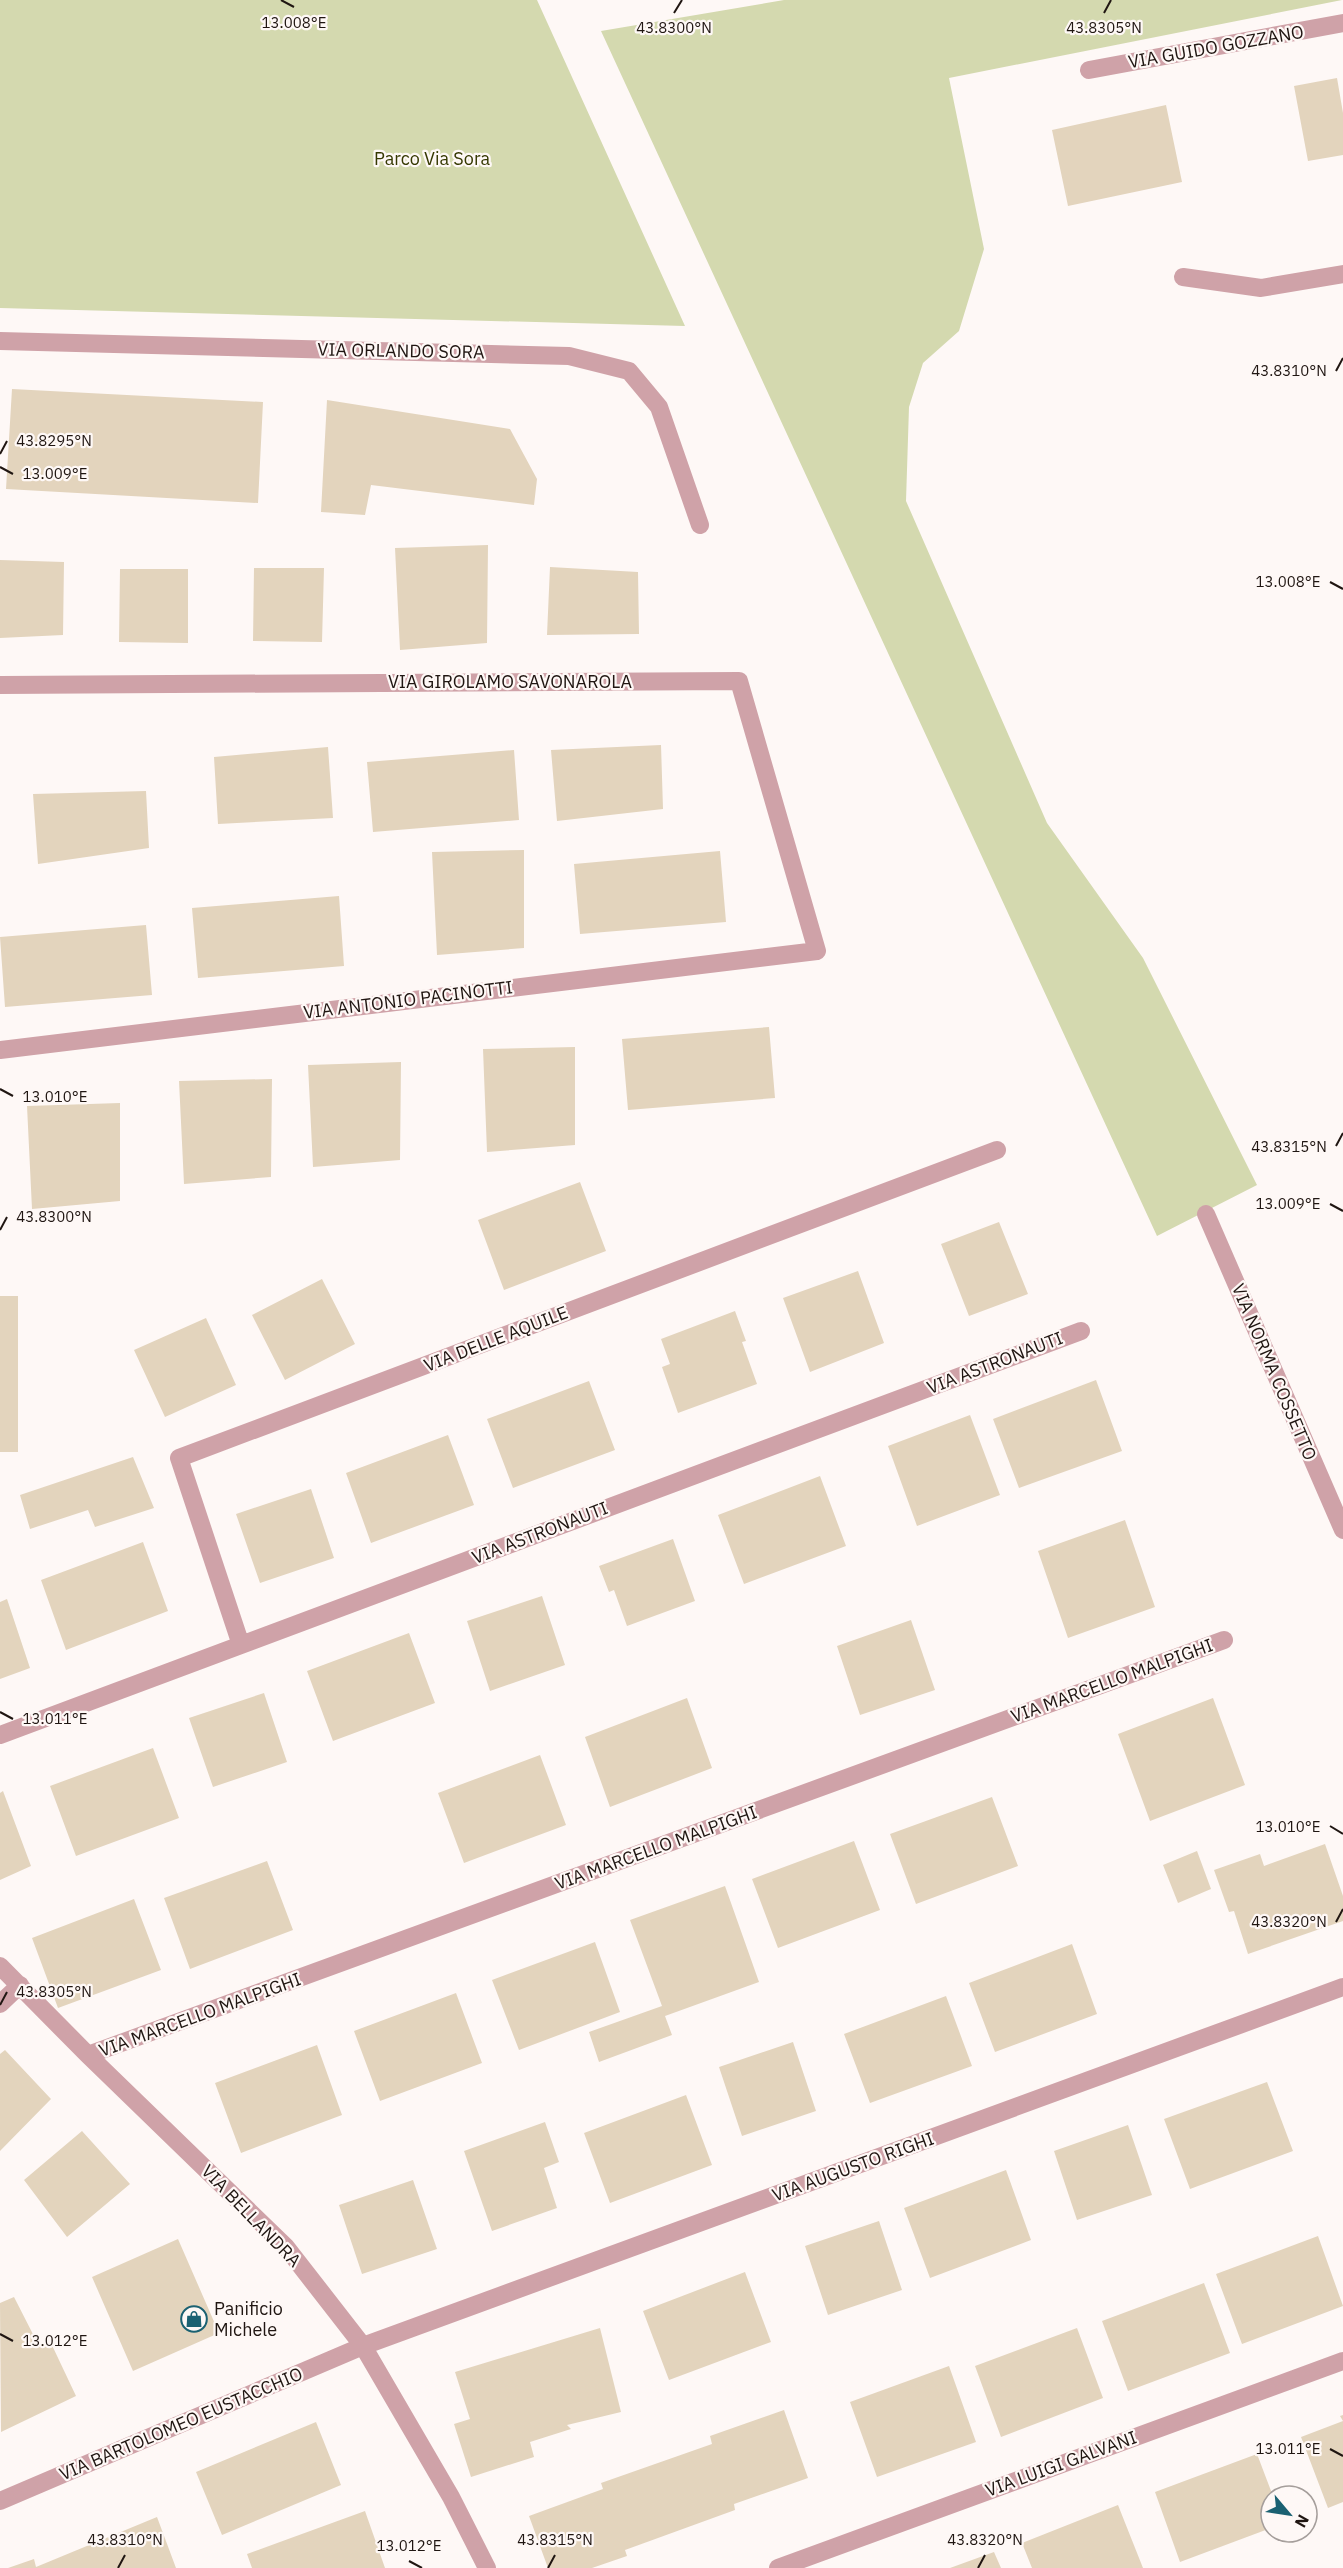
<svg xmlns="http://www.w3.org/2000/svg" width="1343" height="2568" font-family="'IBM Plex Sans',sans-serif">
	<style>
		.green { fill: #d4d9af }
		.building { fill: #e3d4bd }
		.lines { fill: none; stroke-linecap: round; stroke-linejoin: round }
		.lane { stroke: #cfa2a8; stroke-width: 18 }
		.street { stroke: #cfa2a8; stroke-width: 18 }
		.ticks { fill: none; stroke: #201612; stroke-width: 2 }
		.labels { text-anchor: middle; stroke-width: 4.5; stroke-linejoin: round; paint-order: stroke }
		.street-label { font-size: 18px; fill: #201612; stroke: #fef8f6 }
		.park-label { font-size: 18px; fill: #353801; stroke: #fef8f6 }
		.poi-label { font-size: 18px; fill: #201612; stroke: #fef8f6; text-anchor: start }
		.ticks-label { font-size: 15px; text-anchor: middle; fill: #201612; stroke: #fef8f6; stroke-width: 4.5; stroke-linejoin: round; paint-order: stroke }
	</style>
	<rect width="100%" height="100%" fill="#fef8f6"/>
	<path class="green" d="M 0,0 L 537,0 L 685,326 L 0,308 Z
		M 784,0 L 1342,0 L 949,78 L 984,249 L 959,331 L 923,363 L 909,407 L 906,501 L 1047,823 L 1143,958 L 1257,1185 L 1157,1236 L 601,31 Z"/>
	<path class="building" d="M 1337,78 L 1343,113 L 1343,155 L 1308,161 L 1294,86 Z
		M 1166,105 L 1182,182 L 1068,206 L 1052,130 Z
		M 12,389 L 263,402 L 258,503 L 6,489 Z
		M 327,400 L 510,429 L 537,479 L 534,505 L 371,485 L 365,515 L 321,512 Z
		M 488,545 L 487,643 L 400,650 L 395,548 Z
		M 0,560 L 64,562 L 63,635 L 0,638 Z
		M 550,567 L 638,572 L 639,634 L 547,635 Z
		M 254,568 L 324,568 L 322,642 L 253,641 Z
		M 120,569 L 188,569 L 188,643 L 119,642 Z
		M 661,745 L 663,809 L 557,821 L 551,750 Z
		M 328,747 L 333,818 L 218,824 L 214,757 Z
		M 514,750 L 519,820 L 373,832 L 367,762 Z
		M 146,791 L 149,848 L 38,864 L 33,794 Z
		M 524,850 L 524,948 L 437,955 L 432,852 Z
		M 720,851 L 726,922 L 580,934 L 574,864 Z
		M 339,896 L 344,966 L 198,978 L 192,908 Z
		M 146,925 L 152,995 L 5,1007 L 0,937 Z
		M 769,1027 L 775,1098 L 628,1110 L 622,1039 Z
		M 575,1047 L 575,1145 L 487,1152 L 483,1049 Z
		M 401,1062 L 400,1160 L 313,1167 L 308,1065 Z
		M 272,1079 L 271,1177 L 184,1184 L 179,1081 Z
		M 120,1103 L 120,1201 L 32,1209 L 27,1106 Z
		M 580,1182 L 606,1251 L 504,1290 L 478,1220 Z
		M 999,1222 L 1028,1294 L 969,1316 L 941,1244 Z
		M 858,1271 L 884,1343 L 810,1372 L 783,1298 Z
		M 322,1279 L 355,1344 L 285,1380 L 252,1315 Z
		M 0,1296 L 18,1296 L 18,1452 L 0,1452 Z
		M 735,1311 L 746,1341 L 742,1342 L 757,1384 L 678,1413 L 662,1367 L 670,1364 L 661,1339 Z
		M 206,1318 L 236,1385 L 165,1417 L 134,1350 Z
		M 1096,1380 L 1122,1451 L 1019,1488 L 993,1419 Z
		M 589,1381 L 615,1450 L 513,1488 L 487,1419 Z
		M 970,1415 L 1000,1495 L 917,1526 L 888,1446 Z
		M 448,1435 L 474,1505 L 371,1543 L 346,1473 Z
		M 133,1457 L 154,1508 L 95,1527 L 88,1510 L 30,1529 L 20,1495 Z
		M 820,1476 L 846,1546 L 744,1584 L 718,1515 Z
		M 311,1489 L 334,1558 L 260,1583 L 236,1514 Z
		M 1125,1520 L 1155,1607 L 1068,1638 L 1038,1551 Z
		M 673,1539 L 695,1601 L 627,1626 L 614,1590 L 609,1592 L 599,1566 Z
		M 143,1542 L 168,1611 L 66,1650 L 41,1580 Z
		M 542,1596 L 565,1665 L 490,1691 L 467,1621 Z
		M 7,1599 L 30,1668 L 0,1679 L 0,1602 Z
		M 911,1620 L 935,1690 L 860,1715 L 837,1646 Z
		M 409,1633 L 435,1703 L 333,1741 L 307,1671 Z
		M 264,1693 L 287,1762 L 213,1787 L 189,1718 Z
		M 687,1698 L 712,1768 L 610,1807 L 585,1737 Z
		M 1213,1698 L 1245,1785 L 1150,1821 L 1118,1734 Z
		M 153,1748 L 179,1818 L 76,1856 L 50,1786 Z
		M 540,1755 L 566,1825 L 464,1863 L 438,1793 Z
		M 3,1791 L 31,1866 L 0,1880 L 0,1793 Z
		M 992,1797 L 1018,1866 L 916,1904 L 890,1834 Z
		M 854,1841 L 880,1910 L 778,1948 L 752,1879 Z
		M 1325,1844 L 1343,1896 L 1343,1921 L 1248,1954 L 1234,1911 L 1229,1912 L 1214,1870 L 1260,1854 L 1264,1866 Z
		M 1197,1851 L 1211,1889 L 1178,1903 L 1163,1865 Z
		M 267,1861 L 293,1930 L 190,1969 L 164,1898 Z
		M 725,1886 L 759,1982 L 665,2016 L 672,2035 L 599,2062 L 589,2032 L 662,2006 L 630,1920 Z
		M 134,1899 L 161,1970 L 58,2008 L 32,1938 Z
		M 595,1942 L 620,2012 L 519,2050 L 492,1980 Z
		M 1072,1944 L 1097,2014 L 995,2052 L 969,1983 Z
		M 456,1993 L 482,2063 L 380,2101 L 354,2031 Z
		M 946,1996 L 972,2066 L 870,2103 L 844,2034 Z
		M 793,2042 L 816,2111 L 742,2136 L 719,2067 Z
		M 317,2045 L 342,2115 L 241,2153 L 215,2083 Z
		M 5,2050 L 51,2099 L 0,2151 L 0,2054 Z
		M 1267,2082 L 1293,2151 L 1190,2189 L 1164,2119 Z
		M 686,2095 L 712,2165 L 610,2203 L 584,2133 Z
		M 545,2122 L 559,2162 L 544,2168 L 557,2208 L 492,2231 L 464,2151 Z
		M 1128,2125 L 1152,2195 L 1077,2220 L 1054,2151 Z
		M 82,2131 L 130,2184 L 67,2237 L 24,2180 Z
		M 1006,2170 L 1031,2240 L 930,2278 L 904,2208 Z
		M 413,2180 L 437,2249 L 362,2274 L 339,2205 Z
		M 879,2221 L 902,2290 L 828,2315 L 805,2246 Z
		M 1318,2236 L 1343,2306 L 1242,2344 L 1216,2274 Z
		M 178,2239 L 219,2333 L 133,2371 L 92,2277 Z
		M 745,2272 L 771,2342 L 669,2380 L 643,2311 Z
		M 1204,2283 L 1230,2353 L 1128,2391 L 1102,2321 Z
		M 14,2297 L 39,2346 L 50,2341 L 76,2396 L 1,2432 L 0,2303 Z
		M 600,2328 L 621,2412 L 567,2425 L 571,2429 L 530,2442 L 534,2457 L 471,2477 L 454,2424 L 470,2419 L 455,2372 Z
		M 1077,2328 L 1103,2398 L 1001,2437 L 975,2366 Z
		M 949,2366 L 976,2442 L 877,2477 L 850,2402 Z
		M 784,2410 L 808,2478 L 734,2504 L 735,2510 L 625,2550 L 627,2556 L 592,2568 L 548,2568 L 529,2516 L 603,2489 L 601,2483 L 712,2444 L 710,2436 Z
		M 1343,2415 L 1343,2502 L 1328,2508 L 1301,2437 L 1343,2421 L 1340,2416 Z
		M 316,2422 L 341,2485 L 222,2535 L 196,2472 Z
		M 1257,2454 L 1273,2496 L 1271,2528 L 1180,2562 L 1155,2492 Z
		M 1118,2505 L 1143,2568 L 1032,2568 L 1022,2543 Z
		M 365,2511 L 385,2568 L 252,2568 L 247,2554 Z
		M 157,2517 L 176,2568 L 8,2568 L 34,2559 L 36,2567 Z
		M 994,2552 L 1001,2568 L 950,2568 Z"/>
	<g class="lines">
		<path class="lane" d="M 1183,277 L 1261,288 L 1343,274"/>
		<path class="street" d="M 1089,70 L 1343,23
			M 0,341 L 569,356 L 629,371 L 659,407 L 700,525
			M 0,685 L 739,681 L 817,951 L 0,1050
			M 1206,1214 L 1343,1530
			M 241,1645 L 179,1458 L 997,1150
			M 0,1735 L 1081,1331
			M 0,1966 L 88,2055 L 286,2247 L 363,2346 L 451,2497 L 487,2568
			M 0,2004 L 20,1985
			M 88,2055 L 1224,1640
			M 0,2501 L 363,2346 L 1343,1987
			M 778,2568 L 1343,2361"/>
	</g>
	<path class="ticks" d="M 281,0 L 294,7M 674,13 L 682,0M 1104,13 L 1111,0M 1336,371 L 1343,358M 0,454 L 7,441M 0,467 L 13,474M 1330,582 L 1343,589M 0,1089 L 13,1096M 1336,1146 L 1343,1133M 1330,1204 L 1343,1211M 0,1230 L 7,1217M 0,1712 L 13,1719M 1330,1826 L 1343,1834M 1336,1922 L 1343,1909M 0,2005 L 7,1992M 0,2334 L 13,2341M 1330,2449 L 1343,2456M 409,2561 L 422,2568M 118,2568 L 125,2555M 548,2568 L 555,2555M 978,2568 L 985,2555"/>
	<defs>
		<g id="shop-ring" transform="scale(1.35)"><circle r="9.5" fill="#fef8f6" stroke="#1b6172" stroke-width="1.5"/><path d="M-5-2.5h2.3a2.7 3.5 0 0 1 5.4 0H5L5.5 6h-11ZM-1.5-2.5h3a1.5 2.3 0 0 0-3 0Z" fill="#1b6172"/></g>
	</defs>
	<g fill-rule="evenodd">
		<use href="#shop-ring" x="194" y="2319"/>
	</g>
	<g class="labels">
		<g class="street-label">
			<text transform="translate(1216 47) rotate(-10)" y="6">VIA GUIDO GOZZANO</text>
			<text transform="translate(401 351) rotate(1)" y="6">VIA ORLANDO SORA</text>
			<text x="510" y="688">VIA GIROLAMO SAVONAROLA</text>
			<text transform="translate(408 1000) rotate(-7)" y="6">VIA ANTONIO PACINOTTI</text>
			<text transform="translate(496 1339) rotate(-21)" y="6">VIA DELLE AQUILE</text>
			<text transform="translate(995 1363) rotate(-21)" y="6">VIA ASTRONAUTI</text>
			<text transform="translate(1274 1372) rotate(67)" y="6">VIA NORMA COSSETTO</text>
			<text transform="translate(540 1533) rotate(-21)" y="6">VIA ASTRONAUTI</text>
			<text transform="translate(1112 1681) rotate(-20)" y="6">VIA MARCELLO MALPIGHI</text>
			<text transform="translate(656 1848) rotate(-20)" y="6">VIA MARCELLO MALPIGHI</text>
			<text transform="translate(200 2015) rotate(-20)" y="6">VIA MARCELLO MALPIGHI</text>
			<text transform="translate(853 2167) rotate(-20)" y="6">VIA AUGUSTO RIGHI</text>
			<text transform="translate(251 2216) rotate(46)" y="6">VIA BELLANDRA</text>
			<text transform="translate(181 2424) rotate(-23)" y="6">VIA BARTOLOMEO EUSTACCHIO</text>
			<text transform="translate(1061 2464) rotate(-20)" y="6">VIA LUIGI GALVANI</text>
		</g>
		<g class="park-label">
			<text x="432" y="165">Parco Via Sora</text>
		</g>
		<g class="poi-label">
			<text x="214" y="2315">Panificio<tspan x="214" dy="21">Michele</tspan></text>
		</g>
	</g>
	<g class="ticks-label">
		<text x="294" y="28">13.008°E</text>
		<text x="674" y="33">43.8300°N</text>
		<text x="1104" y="33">43.8305°N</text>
		<text x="1289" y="376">43.8310°N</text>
		<text x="54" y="446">43.8295°N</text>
		<text x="55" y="479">13.009°E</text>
		<text x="1288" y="587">13.008°E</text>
		<text x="55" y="1102">13.010°E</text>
		<text x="1289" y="1152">43.8315°N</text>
		<text x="1288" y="1209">13.009°E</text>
		<text x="54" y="1222">43.8300°N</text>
		<text x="55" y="1724">13.011°E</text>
		<text x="1288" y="1832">13.010°E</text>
		<text x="1289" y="1927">43.8320°N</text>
		<text x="54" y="1997">43.8305°N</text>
		<text x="55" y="2346">13.012°E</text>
		<text x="1288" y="2454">13.011°E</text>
		<text x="125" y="2545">43.8310°N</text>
		<text x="555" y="2545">43.8315°N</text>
		<text x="985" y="2545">43.8320°N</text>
		<text x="409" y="2551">13.012°E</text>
	</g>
	<g transform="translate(1289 2514) rotate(119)"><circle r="28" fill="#fef8f6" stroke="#a59e9b" stroke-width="1.5"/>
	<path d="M0-4.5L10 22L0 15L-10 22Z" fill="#1b6172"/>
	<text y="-9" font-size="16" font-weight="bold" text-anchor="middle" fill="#201612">N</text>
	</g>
</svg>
